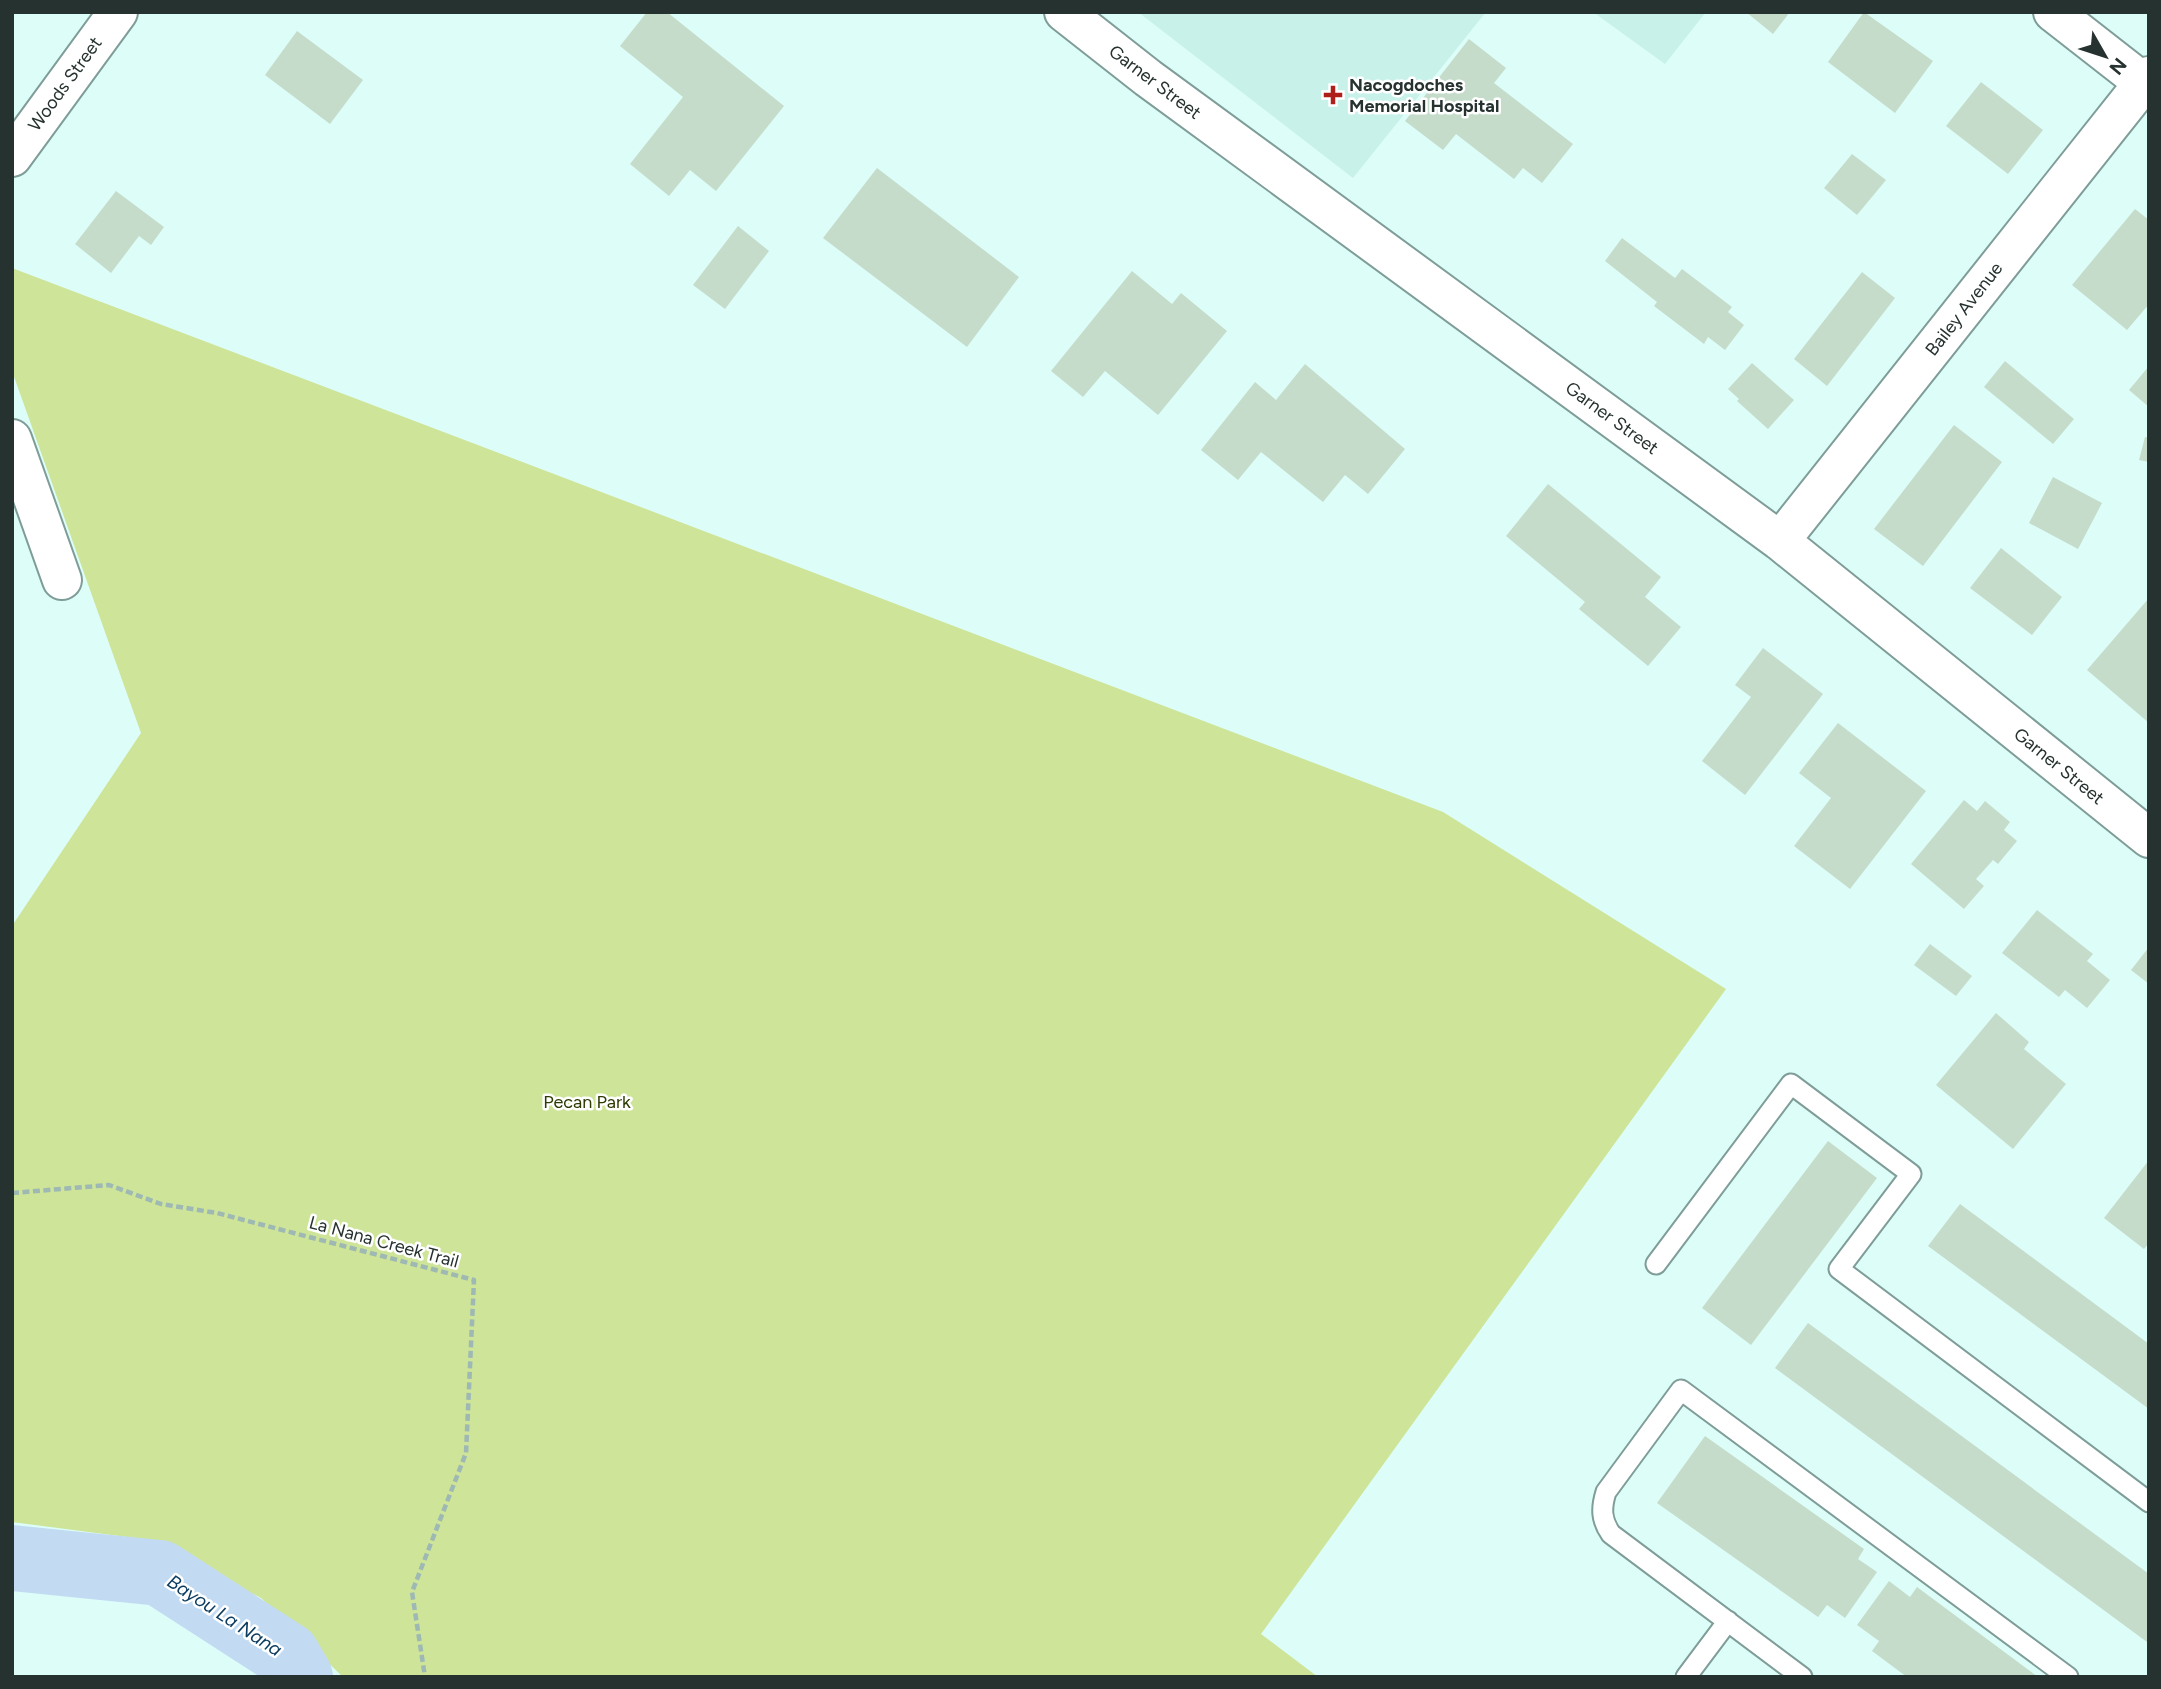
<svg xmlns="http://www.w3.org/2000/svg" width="2161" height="1689" font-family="Figtree,sans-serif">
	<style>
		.built { fill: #c8f1ea }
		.green { fill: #cee498 }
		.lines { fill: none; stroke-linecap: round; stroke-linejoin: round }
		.river { stroke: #c2dbf2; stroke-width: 66 }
		.building { fill: #c5dccb }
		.lane-casing { stroke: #7f9d98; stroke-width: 23 }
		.street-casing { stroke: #7f9d98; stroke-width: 42 }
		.path { stroke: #9eb8b4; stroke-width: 4.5; stroke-dasharray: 7 3.5; stroke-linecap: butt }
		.lane { stroke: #fff; stroke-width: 19 }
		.street { stroke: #fff; stroke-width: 38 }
		.poi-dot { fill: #af1f1a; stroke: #fff; stroke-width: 2.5 }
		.labels { text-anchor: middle; stroke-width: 5; stroke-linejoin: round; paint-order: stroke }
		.street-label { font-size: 18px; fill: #263230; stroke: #fff }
		.poi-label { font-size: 18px; font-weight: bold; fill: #263230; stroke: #fff; text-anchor: start }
		.park-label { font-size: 18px; fill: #2d3a00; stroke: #fff }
		.water-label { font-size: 19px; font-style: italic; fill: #0c3d61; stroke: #fff }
	</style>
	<rect width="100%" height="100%" fill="#ddfdf8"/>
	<path class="built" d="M 1138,12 L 1486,12 L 1353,178 Z
		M 1593,12 L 1706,12 L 1665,64 Z"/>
	<path class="green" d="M 12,268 L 1443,812 L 1726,989 L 1261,1634 L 1318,1677 L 343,1677 L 261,1598 L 150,1540 L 12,1522 L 12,926 L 141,733 L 12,371 Z"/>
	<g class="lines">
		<path class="river" d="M 12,1558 L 160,1573 L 287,1655 L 300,1677"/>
	</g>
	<path class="building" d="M 647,12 L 667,12 L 784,106 L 716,191 L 690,170 L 669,196 L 630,164 L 683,97 L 620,46 Z
		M 1746,12 L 1790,12 L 1773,34 Z
		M 1864,12 L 1933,61 L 1895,113 L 1828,62 Z
		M 297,31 L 363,80 L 330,124 L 265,75 Z
		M 1469,39 L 1506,68 L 1494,83 L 1573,144 L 1542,183 L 1523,168 L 1514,179 L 1456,134 L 1443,150 L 1405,121 Z
		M 1981,82 L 2043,130 L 2008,174 L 1946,126 Z
		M 1852,154 L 1886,180 L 1857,215 L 1824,188 Z
		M 877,168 L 1019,277 L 967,347 L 823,238 Z
		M 116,191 L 164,227 L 151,245 L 139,236 L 111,273 L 75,244 Z
		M 2135,209 L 2149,220 L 2149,304 L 2127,330 L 2072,285 Z
		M 738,226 L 769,251 L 725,309 L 693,285 Z
		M 1622,238 L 1675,278 L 1682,269 L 1732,307 L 1728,312 L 1744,325 L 1725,350 L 1708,337 L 1704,344 L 1654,306 L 1657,302 L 1605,261 Z
		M 1132,271 L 1172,304 L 1181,293 L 1227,331 L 1158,415 L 1105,371 L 1083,397 L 1051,371 Z
		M 1862,272 L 1895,298 L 1827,386 L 1794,359 Z
		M 2005,361 L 2074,419 L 2053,444 L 1984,387 Z
		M 1752,363 L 1794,400 L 1768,429 L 1737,401 L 1739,399 L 1728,389 Z
		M 1305,364 L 1405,449 L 1368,494 L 1345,475 L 1323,502 L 1261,452 L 1238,480 L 1201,450 L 1255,382 L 1276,400 Z
		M 2149,366 L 2149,407 L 2129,390 Z
		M 1954,425 L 2002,462 L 1923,566 L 1874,529 Z
		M 2145,437 L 2149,438 L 2149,462 L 2139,460 Z
		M 2053,477 L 2102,503 L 2078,549 L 2029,523 Z
		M 1548,484 L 1661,577 L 1645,597 L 1681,627 L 1648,666 L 1579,609 L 1585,602 L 1506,536 Z
		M 2001,548 L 2062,597 L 2032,635 L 1970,588 Z
		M 2149,598 L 2149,723 L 2087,670 Z
		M 1763,648 L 1823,694 L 1745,795 L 1702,761 L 1751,697 L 1735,685 Z
		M 1838,723 L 1926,791 L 1850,889 L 1794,846 L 1831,798 L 1799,773 Z
		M 1964,800 L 1977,811 L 1985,801 L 2010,822 L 2004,830 L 2017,841 L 1998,864 L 1993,860 L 1976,879 L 1984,886 L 1964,909 L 1911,864 Z
		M 2037,910 L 2093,954 L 2087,961 L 2110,980 L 2087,1008 L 2065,990 L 2059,997 L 2002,953 Z
		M 1930,944 L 1972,976 L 1956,996 L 1914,965 Z
		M 2149,947 L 2149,984 L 2131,970 Z
		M 1996,1013 L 2029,1042 L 2024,1049 L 2066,1084 L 2013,1149 L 1936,1085 Z
		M 1828,1141 L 1877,1178 L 1751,1345 L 1702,1308 Z
		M 2149,1160 L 2149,1243 L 2144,1249 L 2104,1218 Z
		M 1960,1204 L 2149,1344 L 2149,1409 L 1928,1246 Z
		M 1808,1323 L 2149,1574 L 2147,1642 L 1775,1368 Z
		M 1705,1436 L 1864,1549 L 1858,1559 L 1877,1572 L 1845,1618 L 1827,1605 L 1818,1617 L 1657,1503 Z
		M 1889,1581 L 1910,1597 L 1917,1587 L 2038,1677 L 1907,1677 L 1872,1651 L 1879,1641 L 1857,1625 Z"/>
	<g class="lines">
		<g class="lane-casing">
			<path id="lane" d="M 1656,1264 L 1791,1084 L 1911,1174 L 1839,1269 L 2149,1502
				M 1686,1677 L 1728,1621
				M 1802,1677 L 1611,1534 C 1601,1520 1601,1508 1606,1492 L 1681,1390 L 2068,1677"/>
		</g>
		<g class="street-casing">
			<path id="street" d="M 1064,12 L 1148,78 L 1780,541 L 2149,838
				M 2053,12 L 2149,87
				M 12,157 L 118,12
				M 12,439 L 62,580
				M 1780,541 L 2149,76"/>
		</g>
		<path class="path" d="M 12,1193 L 109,1185 L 161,1204 L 217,1213 L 474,1280 L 466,1453 L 412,1592 L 425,1677"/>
		<use href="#lane" class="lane"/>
		<use href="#street" class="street"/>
	</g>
	<path class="poi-dot" d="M1329.5 84.5h7v7h7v7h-7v7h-7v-7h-7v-7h7z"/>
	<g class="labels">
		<g class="street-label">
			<text transform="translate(1155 82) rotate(37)" y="6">Garner Street</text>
			<text transform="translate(65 84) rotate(-54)" y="6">Woods Street</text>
			<text transform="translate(1964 309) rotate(-52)" y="6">Bailey Avenue</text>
			<text transform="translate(1612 418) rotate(36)" y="6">Garner Street</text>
			<text transform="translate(2059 766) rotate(39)" y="6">Garner Street</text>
			<text transform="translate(384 1242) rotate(15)" y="6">La Nana Creek Trail</text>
		</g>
		<g class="poi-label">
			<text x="1349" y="91">Nacogdoches<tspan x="1349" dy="21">Memorial Hospital</tspan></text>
		</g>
		<g class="park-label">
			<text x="587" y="1108">Pecan Park</text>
		</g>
		<g class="water-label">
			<text transform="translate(225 1615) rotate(33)" y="7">Bayou La Nana</text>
		</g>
	</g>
	<rect width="2161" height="1689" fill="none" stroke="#263230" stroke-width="28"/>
	<g transform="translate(2105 56) rotate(129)" stroke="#ffffff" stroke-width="5" paint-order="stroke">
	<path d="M0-5L12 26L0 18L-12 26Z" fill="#263230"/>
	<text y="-10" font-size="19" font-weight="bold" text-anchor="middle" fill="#263230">N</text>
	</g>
</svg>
